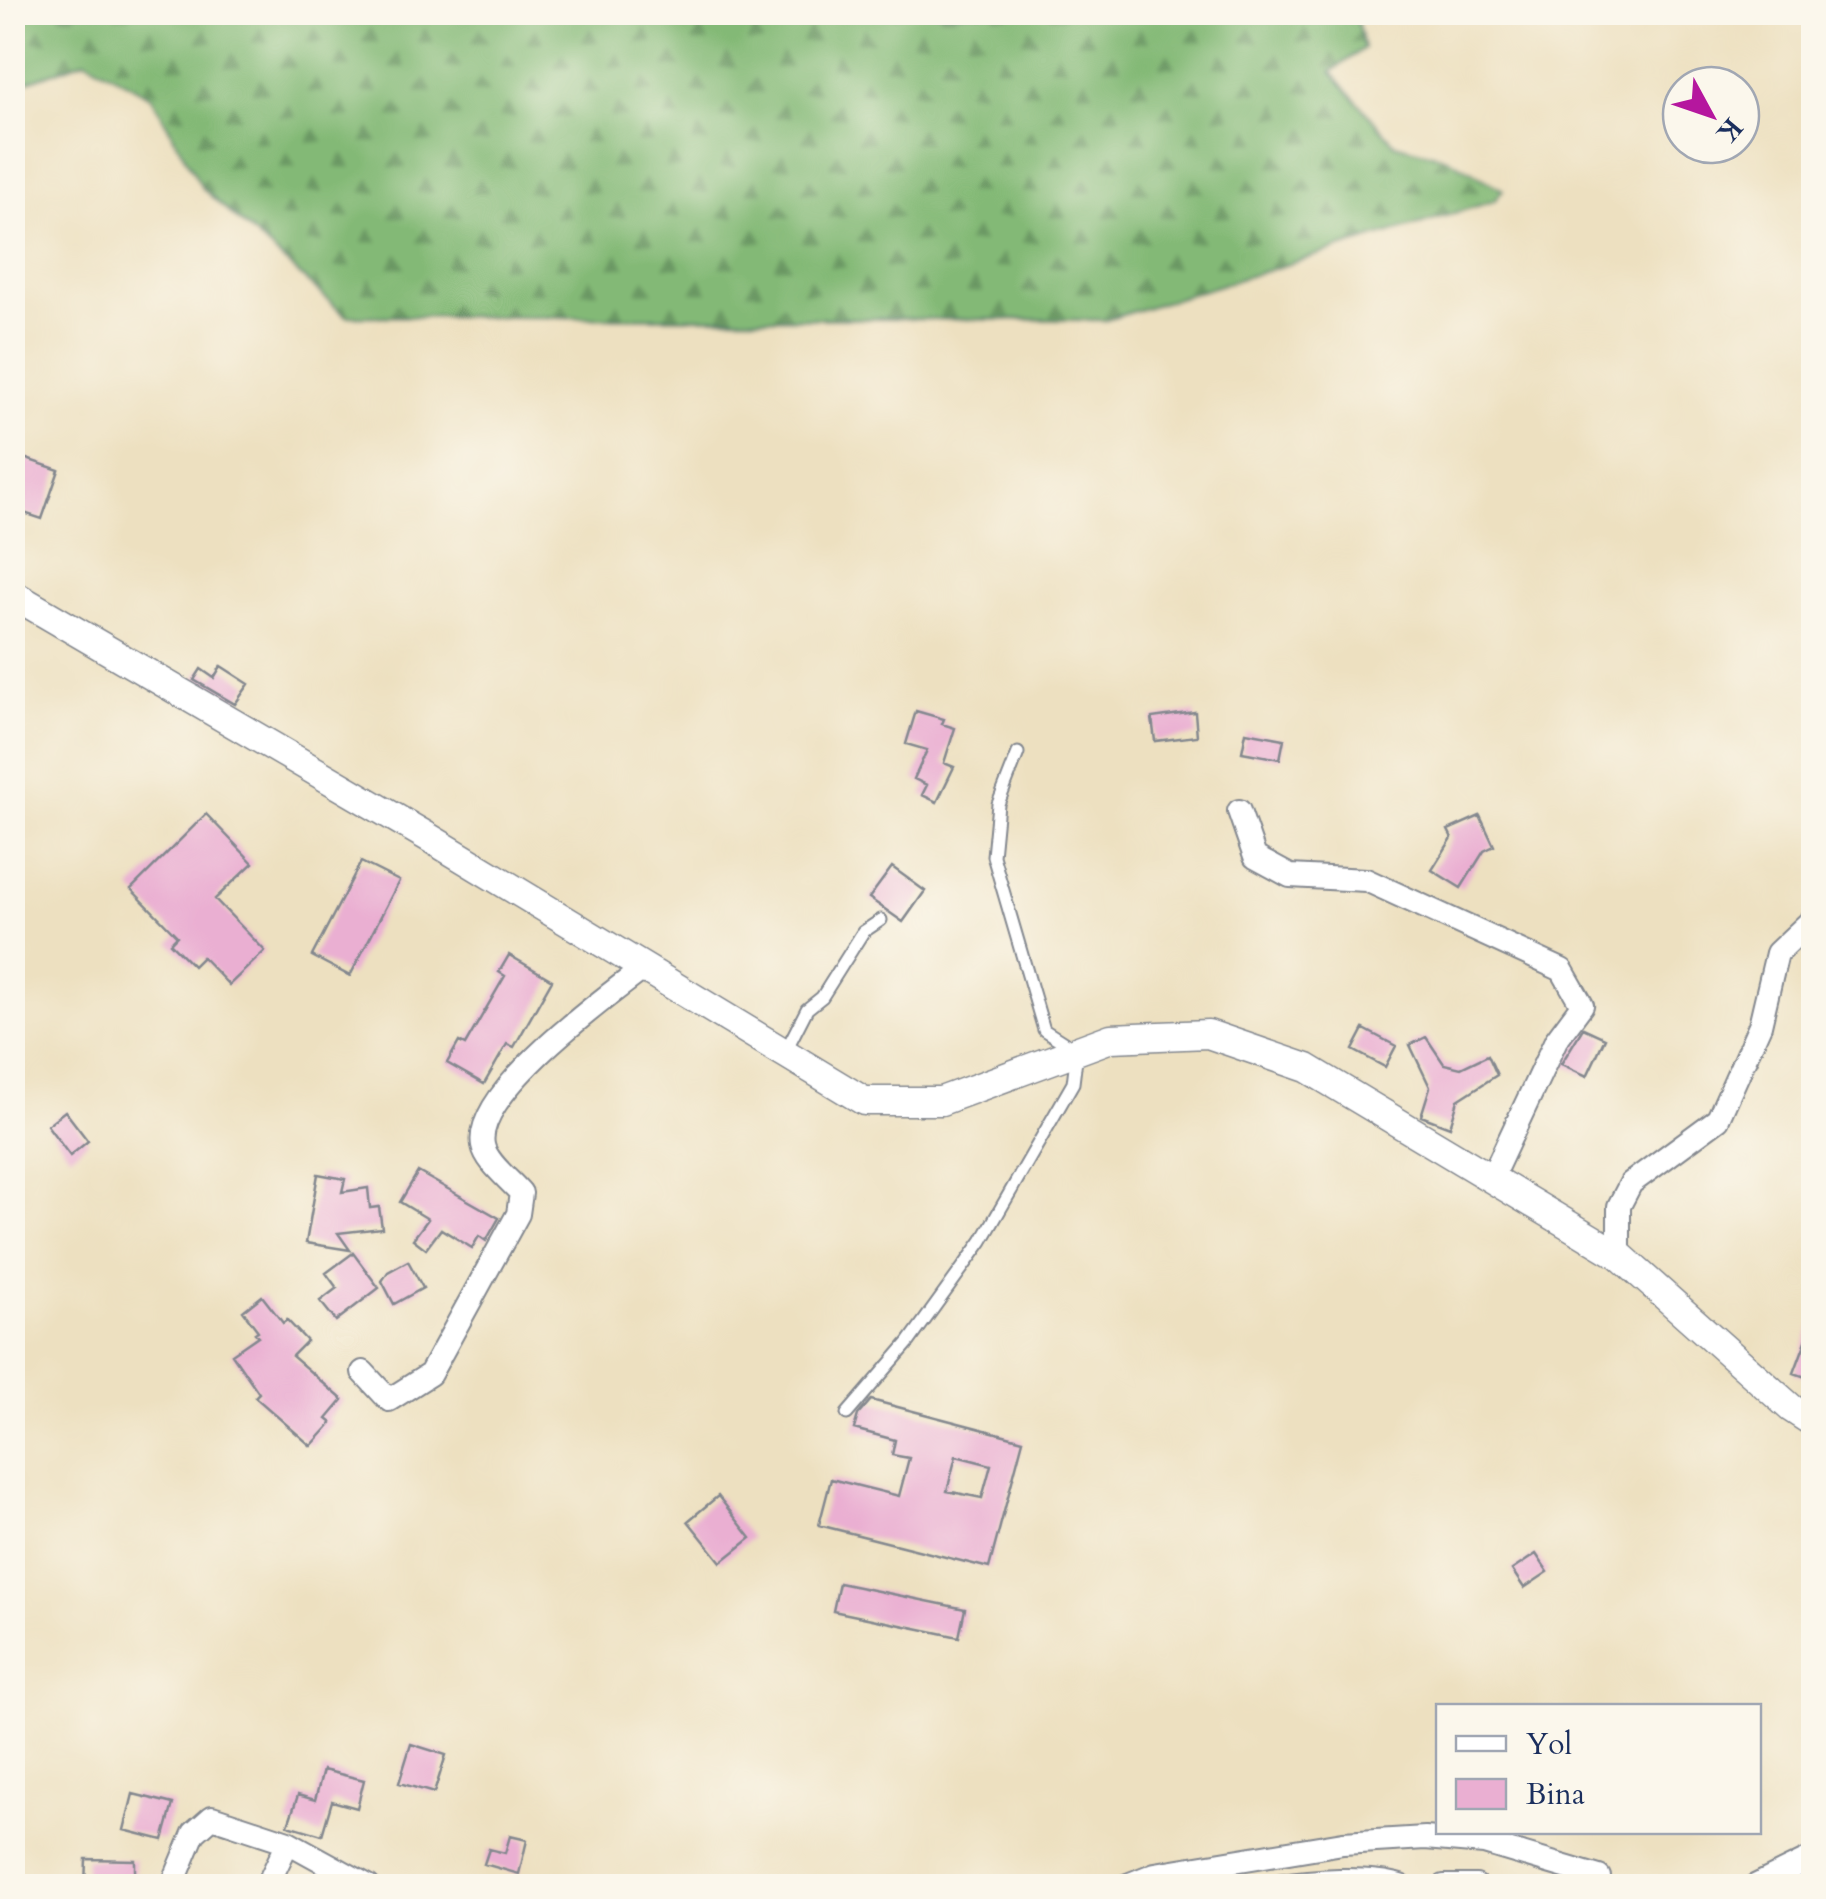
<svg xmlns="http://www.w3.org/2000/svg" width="1826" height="1899" font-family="Cardo,serif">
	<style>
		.forest { fill: url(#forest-firs); stroke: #4f746a; stroke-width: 2.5 }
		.building { fill: #eaafd2; fill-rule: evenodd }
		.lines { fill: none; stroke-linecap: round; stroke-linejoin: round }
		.service-casing { stroke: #84888f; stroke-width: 15 }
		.minor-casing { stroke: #84888f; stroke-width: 26 }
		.tertiary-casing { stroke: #84888f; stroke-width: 31 }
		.service { stroke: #fff; stroke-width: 11 }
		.minor { stroke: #fff; stroke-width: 22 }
		.tertiary { stroke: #fff; stroke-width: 28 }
	</style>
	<defs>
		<pattern id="forest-firs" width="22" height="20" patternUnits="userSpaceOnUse" patternTransform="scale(2.5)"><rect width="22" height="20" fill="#83b976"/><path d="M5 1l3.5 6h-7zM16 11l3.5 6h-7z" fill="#6a9764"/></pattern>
	</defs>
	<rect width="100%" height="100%" fill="#fbf7ec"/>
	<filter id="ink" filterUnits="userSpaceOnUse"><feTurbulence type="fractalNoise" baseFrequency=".01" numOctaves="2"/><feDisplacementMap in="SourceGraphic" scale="20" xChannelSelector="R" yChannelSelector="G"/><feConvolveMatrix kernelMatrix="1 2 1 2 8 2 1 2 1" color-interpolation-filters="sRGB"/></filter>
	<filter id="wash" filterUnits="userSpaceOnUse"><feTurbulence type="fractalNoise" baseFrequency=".0048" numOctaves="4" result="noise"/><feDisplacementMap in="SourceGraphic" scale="40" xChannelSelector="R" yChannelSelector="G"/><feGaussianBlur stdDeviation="2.25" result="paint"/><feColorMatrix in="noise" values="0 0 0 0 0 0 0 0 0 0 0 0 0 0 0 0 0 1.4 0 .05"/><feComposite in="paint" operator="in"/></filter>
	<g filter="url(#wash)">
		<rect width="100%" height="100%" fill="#ede0c0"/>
		<path class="forest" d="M 13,12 L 1355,13 L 1364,48 L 1331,72 L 1395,144 L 1447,158 L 1503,190 L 1494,201 L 1106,320 L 346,316 L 202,188 L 152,97 L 86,60 L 13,87 Z"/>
		<g id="blocks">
			<path class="building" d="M 12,454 L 59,470 L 42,519 L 12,509 L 18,484 L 12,482 Z
				M 221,666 L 249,684 L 235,704 L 194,680 L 201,669 L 214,678 Z
				M 916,711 L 944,719 L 942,724 L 955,728 L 944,763 L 954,767 L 937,802 L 922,795 L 927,785 L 914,779 L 927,750 L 906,744 Z
				M 1195,712 L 1197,736 L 1155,741 L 1152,718 Z
				M 1246,732 L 1284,739 L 1280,759 L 1242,752 Z
				M 206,814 L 253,863 L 215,899 L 265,951 L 229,985 L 202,957 L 193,966 L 170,943 L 177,936 L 131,889 Z
				M 1480,816 L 1494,846 L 1484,851 L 1461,888 L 1432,870 L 1452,838 L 1448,830 Z
				M 361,862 L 399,881 L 350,976 L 312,956 Z
				M 892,867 L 925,891 L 903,922 L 869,898 Z
				M 509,955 L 552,980 L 514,1047 L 507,1044 L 484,1084 L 447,1063 L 459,1042 L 465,1045 L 505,976 L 499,972 Z
				M 1583,1028 L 1605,1038 L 1587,1076 L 1561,1064 Z
				M 1364,1029 L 1396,1046 L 1385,1067 L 1353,1050 Z
				M 1426,1037 L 1444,1064 L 1461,1068 L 1488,1055 L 1497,1075 L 1458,1100 L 1450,1127 L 1421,1116 L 1430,1087 L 1410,1045 Z
				M 65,1111 L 88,1141 L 70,1156 L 47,1125 Z
				M 418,1172 L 499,1218 L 486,1241 L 479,1236 L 472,1248 L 441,1229 L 426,1249 L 413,1239 L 428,1219 L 400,1202 Z
				M 318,1174 L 345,1179 L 342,1192 L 368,1188 L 370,1208 L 379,1207 L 382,1228 L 338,1233 L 350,1250 L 306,1243 Z
				M 353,1253 L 379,1288 L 336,1321 L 320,1301 L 337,1288 L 326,1273 Z
				M 408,1261 L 423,1288 L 394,1304 L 382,1281 L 388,1272 Z
				M 262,1296 L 283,1323 L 287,1320 L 307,1341 L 292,1356 L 343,1400 L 327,1419 L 332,1423 L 311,1446 L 255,1397 L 259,1393 L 232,1354 L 258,1336 L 255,1333 L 258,1331 L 243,1311 Z
				M 1812,1325 L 1814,1325 L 1814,1380 L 1794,1373 Z
				M 871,1400 L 1023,1440 L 989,1568 L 819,1525 L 831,1479 L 899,1496 L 909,1458 L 892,1455 L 895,1440 L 854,1429 L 858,1415 ZM 956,1456 L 991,1465 L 982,1498 L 947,1491 Z
				M 718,1496 L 751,1538 L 721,1562 L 688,1521 Z
				M 1536,1554 L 1548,1572 L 1524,1588 L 1512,1570 Z
				M 839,1583 L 965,1609 L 959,1637 L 833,1611 Z
				M 411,1744 L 446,1755 L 434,1793 L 399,1783 Z
				M 323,1770 L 364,1780 L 357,1808 L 332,1801 L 322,1835 L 288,1825 L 298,1795 L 315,1800 Z
				M 133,1794 L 173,1804 L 163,1840 L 124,1830 Z
				M 510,1836 L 527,1840 L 519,1874 L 484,1864 L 489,1849 L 505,1853 Z
				M 86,1859 L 135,1860 L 135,1880 L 111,1880 L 111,1886 L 85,1886 Z"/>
		</g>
	</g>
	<g filter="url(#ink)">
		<use href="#blocks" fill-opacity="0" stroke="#84888f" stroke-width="2.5"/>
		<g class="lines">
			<g class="service-casing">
				<path id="service" d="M 785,1052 L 807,1009 L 822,997 L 863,932 L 881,920
					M 847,1414 L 909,1342 L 982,1241 L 1073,1083 L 1077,1051 L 1044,1030 L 993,856 L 998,804 L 1018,753"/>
			</g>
			<g class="minor-casing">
				<path id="minor" d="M 1239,811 L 1255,857 L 1290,876 L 1366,880 L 1562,970 L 1582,1005 L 1556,1040 L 1491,1179
					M 1619,1255 L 1619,1206 L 1631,1183 L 1718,1119 L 1760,1025 L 1777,953 L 1814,918
					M 363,1372 L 389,1400 L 430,1374 L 518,1214 L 521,1193 C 510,1180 486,1162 483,1145 C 473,1093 605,998 644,968
					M 172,1886 L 194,1833 L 212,1817 L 288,1842 L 368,1886
					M 267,1886 L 288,1842
					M 1125,1886 L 1155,1874 L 1343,1843 L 1425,1838 L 1484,1843 L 1599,1877
					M 1277,1886 C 1311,1880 1367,1876 1400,1886
					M 1444,1886 L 1476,1886
					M 1755,1886 L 1814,1857"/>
			</g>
			<g class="tertiary-casing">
				<path id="tertiary" d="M 12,594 L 428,837 L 864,1101 L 941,1101 L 1111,1038 L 1208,1034 L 1307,1068 L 1619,1255 L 1791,1408 L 1814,1423"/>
			</g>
			<use href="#service" class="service"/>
			<use href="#minor" class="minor"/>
			<use href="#tertiary" class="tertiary"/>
		</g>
	</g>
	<rect width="1826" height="1899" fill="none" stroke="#fbf7ec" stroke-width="50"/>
	<rect x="1436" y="1704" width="325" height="130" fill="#fbf7ec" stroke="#a1a7b3" stroke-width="2.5"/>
	<rect x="1456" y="1736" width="50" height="15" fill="#ffffff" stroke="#a1a7b3" stroke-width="2.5"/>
	<text x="1526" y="1754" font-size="30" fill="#1b2f5e">Yol</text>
	<rect x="1456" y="1779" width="50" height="30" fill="#eaafd2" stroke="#a1a7b3" stroke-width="2.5"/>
	<text x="1526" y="1804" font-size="30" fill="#1b2f5e">Bina</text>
	<g transform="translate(1711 115) rotate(130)"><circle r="48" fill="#fbf7ec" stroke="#a1a7b3" stroke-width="2.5"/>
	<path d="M0-8L18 38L0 25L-18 38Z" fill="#b5179e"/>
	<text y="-15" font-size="28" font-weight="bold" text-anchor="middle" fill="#1b2f5e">K</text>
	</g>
</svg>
